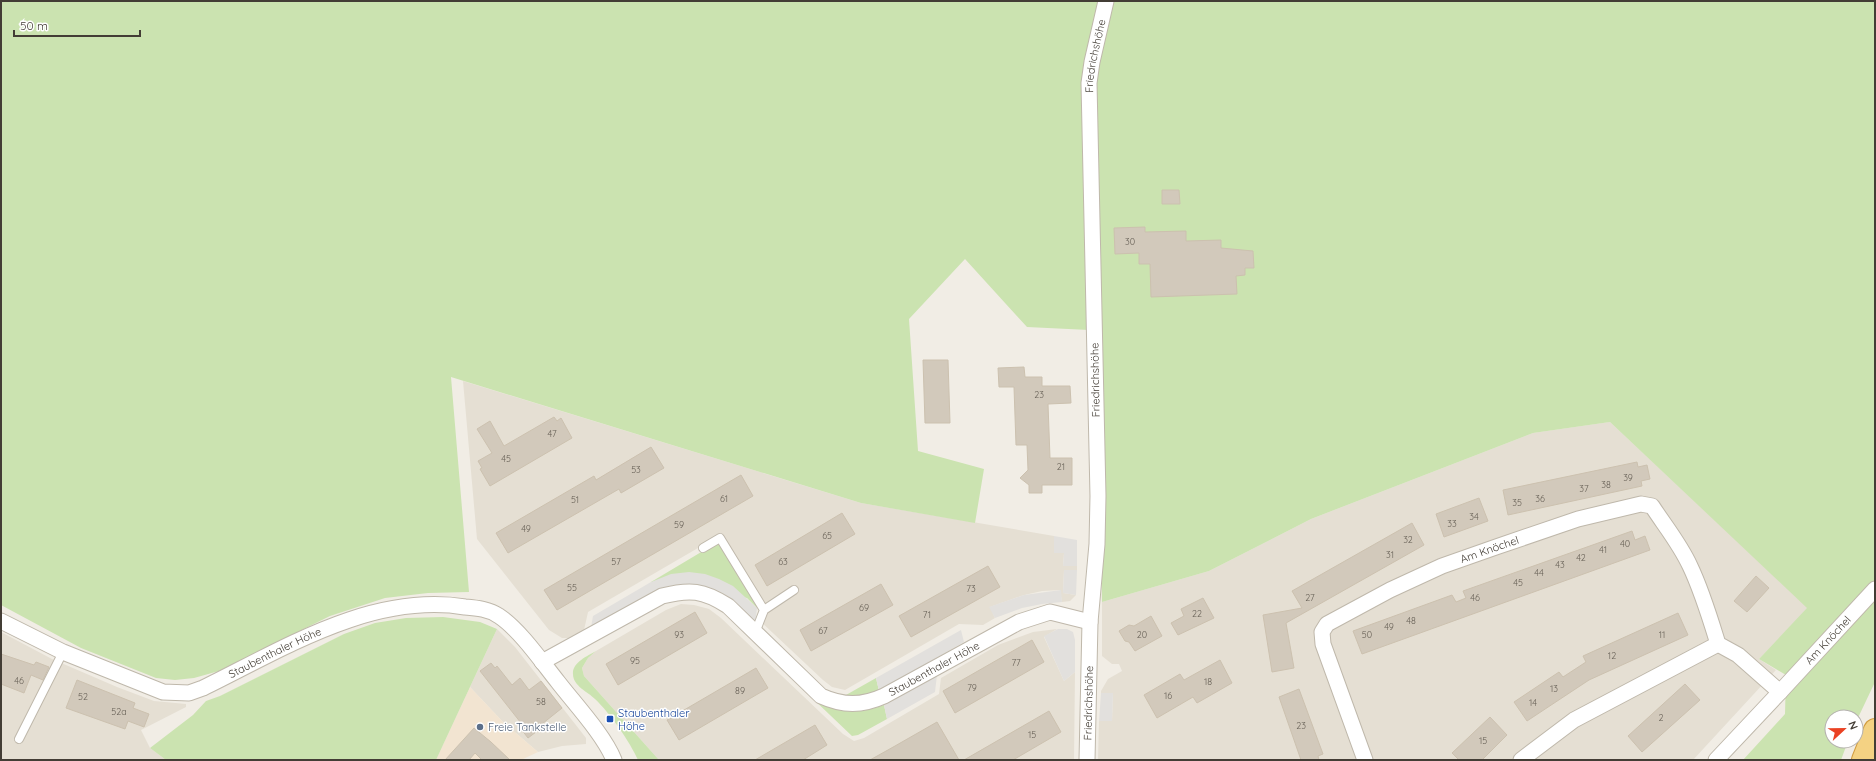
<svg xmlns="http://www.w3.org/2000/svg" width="1876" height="761" font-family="Quicksand,sans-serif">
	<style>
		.residential { fill: #e5dfd3 }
		.commercial { fill: #f2e4d1 }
		.green { fill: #cbe3b0 }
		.parking { fill: #e2e0dd }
		.building { fill: #d2c9bb; stroke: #ccc1af }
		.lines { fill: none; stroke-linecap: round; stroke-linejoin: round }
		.service-casing { stroke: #bfb8ab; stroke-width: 10 }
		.minor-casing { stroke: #bfb8ab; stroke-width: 17 }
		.trunk-casing { stroke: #d19c3f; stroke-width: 24 }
		.service { stroke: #fff; stroke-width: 8 }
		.minor { stroke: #fff; stroke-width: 15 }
		.trunk { stroke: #f4d283; stroke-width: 22 }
		.transit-dot { fill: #1a4fb4; stroke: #fff; stroke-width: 1.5 }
		.service-dot { fill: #5c6f8a; stroke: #fff; stroke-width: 1.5 }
		.labels { text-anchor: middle; stroke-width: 3; stroke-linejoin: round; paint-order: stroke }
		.number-label { font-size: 9px; fill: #676056 }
		.street-label { font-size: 11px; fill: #433d35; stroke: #fff }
		.transit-label { font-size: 11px; fill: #164399; stroke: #fff; text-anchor: start }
		.service-label { font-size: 11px; fill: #4e5e75; stroke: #fff; text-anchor: start }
	</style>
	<rect width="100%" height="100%" fill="#f1ede5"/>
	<path class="residential" d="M 463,381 L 861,503 L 1054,536 L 1054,553 L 1064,553 L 1063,566 L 1077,566 L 1077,570 L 1064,570 L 1063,593 L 1076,595 L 1070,601 L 1062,602 L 1060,590 L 1042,591 L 1024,595 L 990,607 L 995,618 L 983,625 L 959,624 L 845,690 L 832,687 L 823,680 L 760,621 L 763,604 L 722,534 L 588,612 L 584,630 L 568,638 L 562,638 L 549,630 L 477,539 Z
		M 1610,422 L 1808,608 L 1759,659 L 1776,670 L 1693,760 L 1098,760 L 1099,721 L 1112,721 L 1113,693 L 1101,693 L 1101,691 L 1108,679 L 1122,671 L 1119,664 L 1112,664 L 1102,656 L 1102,602 L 1209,571 L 1311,519 L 1533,433 Z
		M 681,604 L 694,605 L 709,609 L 721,618 L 843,734 L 854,741 L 864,738 L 939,694 L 941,678 L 998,645 L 1033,632 L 1057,629 L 1044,637 L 1064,681 L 1075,672 L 1074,760 L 659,760 L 584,676 L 582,668 L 588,658 L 596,651 L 666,610 Z
		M 497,629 L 515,647 L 586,738 L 586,744 L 562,746 L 538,752 L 503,722 L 470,687 Z
		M 1,632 L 52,659 L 117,687 L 154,701 L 186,704 L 186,707 L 141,730 L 150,748 L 166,760 L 1,760 Z"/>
	<path class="commercial" d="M 470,687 L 503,722 L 538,752 L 521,760 L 436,760 Z"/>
	<path class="green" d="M 1,1 L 1875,1 L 1875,682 L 1856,722 L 1856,717 L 1832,717 L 1832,741 L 1848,741 L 1841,760 L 1743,760 L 1785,714 L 1786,675 L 1759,659 L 1807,608 L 1610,422 L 1533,433 L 1311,519 L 1209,571 L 1102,602 L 1101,544 L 1089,330 L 1027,327 L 965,259 L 909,319 L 918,451 L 984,469 L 975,523 L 861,503 L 451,377 L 469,592 L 428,593 L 385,598 L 330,616 L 219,671 L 194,678 L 175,680 L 156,678 L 81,648 L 1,605 Z
		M 718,542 L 721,544 L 756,604 L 757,608 L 747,598 L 651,582 Z
		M 443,617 L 480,622 L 497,629 L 436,760 L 166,760 L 150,748 L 193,715 L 206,701 L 220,696 L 344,634 L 375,623 L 406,618 Z
		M 596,651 L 588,658 L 582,668 L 584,676 L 659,760 L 638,760 C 630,742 610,713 595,699 C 588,692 573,686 573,674 C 572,663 587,656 596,651 Z
		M 876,678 L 879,691 L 860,697 L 846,695 Z
		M 809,695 C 834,713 855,716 884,705 L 887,719 L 858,735 L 852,736 Z"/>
	<path class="parking" d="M 1054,536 L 1077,540 L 1077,566 L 1063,566 L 1064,553 L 1054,553 Z
		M 1064,570 L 1077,570 L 1076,595 L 1063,593 Z
		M 689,572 L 705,574 L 719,579 L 733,586 L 757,608 L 755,623 L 694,585 L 590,633 L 593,616 L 651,582 L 671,574 Z
		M 1061,590 L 1062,602 L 1042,604 L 1022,608 L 995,618 L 989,607 L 1024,595 Z
		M 1058,629 L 1067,629 L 1073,632 L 1075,640 L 1075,672 L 1064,681 L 1044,636 Z
		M 961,630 L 964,642 L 879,691 L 876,678 Z
		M 937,675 L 935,692 L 887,719 L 884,705 Z
		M 1101,693 L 1113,693 L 1112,721 L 1099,721 Z"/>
	<path class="building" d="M 1162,190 L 1179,190 L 1180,204 L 1162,204 Z
		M 1145,227 L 1145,232 L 1186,231 L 1186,241 L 1221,240 L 1221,248 L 1253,251 L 1254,268 L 1245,268 L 1245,275 L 1236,276 L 1237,294 L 1151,297 L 1150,264 L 1139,264 L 1139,253 L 1115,254 L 1114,228 Z
		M 923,360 L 948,360 L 950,423 L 925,423 Z
		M 1024,367 L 1025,377 L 1042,377 L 1042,386 L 1070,386 L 1071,403 L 1048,404 L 1050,458 L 1072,458 L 1072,485 L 1042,485 L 1042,493 L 1029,493 L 1029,485 L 1020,478 L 1028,470 L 1027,445 L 1016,445 L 1014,387 L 999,387 L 998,368 Z
		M 554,417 L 557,421 L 561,418 L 572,438 L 490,486 L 480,469 L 482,468 L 478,461 L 492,453 L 477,429 L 490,421 L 504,446 Z
		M 651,447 L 664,468 L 621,493 L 619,489 L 508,553 L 496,533 L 594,476 L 596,480 Z
		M 1637,462 L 1638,467 L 1647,465 L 1650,479 L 1641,481 L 1642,486 L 1508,515 L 1503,490 Z
		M 741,475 L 753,496 L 557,610 L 544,590 Z
		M 1479,498 L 1488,521 L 1444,537 L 1436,514 Z
		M 842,513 L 855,534 L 767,586 L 755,565 Z
		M 1412,523 L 1424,545 L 1286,623 L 1294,668 L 1272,672 L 1263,615 L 1302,608 L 1292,591 Z
		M 1632,531 L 1635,540 L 1645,536 L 1650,550 L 1362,654 L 1353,631 L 1452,595 L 1456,602 L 1466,598 L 1463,591 Z
		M 988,566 L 1000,587 L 911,637 L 899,616 Z
		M 1756,576 L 1769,588 L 1747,612 L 1734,601 Z
		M 881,584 L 893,605 L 811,651 L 800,630 Z
		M 1203,598 L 1214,618 L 1178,635 L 1171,623 L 1184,616 L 1181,609 Z
		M 695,612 L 707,633 L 618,685 L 606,664 Z
		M 1678,613 L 1688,635 L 1589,680 L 1527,721 L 1514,702 L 1559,672 L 1563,677 L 1586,662 L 1583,656 Z
		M 1151,616 L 1162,636 L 1135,651 L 1129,642 L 1125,641 L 1119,631 L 1129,625 L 1134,626 Z
		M 1032,640 L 1044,662 L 955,713 L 943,691 Z
		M 1,654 L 34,665 L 36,662 L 49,667 L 43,680 L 31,675 L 24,693 L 1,684 Z
		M 1220,660 L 1232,683 L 1197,703 L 1193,697 L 1157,718 L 1144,695 L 1180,674 L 1184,680 Z
		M 491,663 L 495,668 L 497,666 L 512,685 L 520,678 L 529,690 L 541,681 L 562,708 L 542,724 L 544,726 L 528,738 L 518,725 L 521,723 L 480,671 Z
		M 756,668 L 768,688 L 679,740 L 667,720 Z
		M 77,680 L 135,703 L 133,708 L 149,714 L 144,727 L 128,721 L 125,729 L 66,708 Z
		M 1685,684 L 1700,700 L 1642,752 L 1628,736 Z
		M 1299,689 L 1323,754 L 1318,756 L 1319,760 L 1301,760 L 1279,697 Z
		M 1049,711 L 1061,732 L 1013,760 L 964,760 Z
		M 1490,717 L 1507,735 L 1482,760 L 1459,760 L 1452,753 Z
		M 937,722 L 959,760 L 870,760 L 895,746 Z
		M 815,725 L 827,745 L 803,760 L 755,760 Z
		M 474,728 L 491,742 L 510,760 L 482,760 L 475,753 L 469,760 L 445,760 Z"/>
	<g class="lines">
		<g class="service-casing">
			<path id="service" d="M 703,548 L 720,538 L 764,610 L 755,633
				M 764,610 L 794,590
				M 19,739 L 63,652"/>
		</g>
		<g class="minor-casing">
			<g id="minor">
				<path id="s1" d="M 1,621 L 63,652 L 163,692 L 189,693 L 203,688 C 283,649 372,592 465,607 C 477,608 489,609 499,616 C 520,630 542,662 558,682 C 575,704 604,735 614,760"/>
				<path id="s2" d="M 542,662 L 662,596 C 690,589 703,590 728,606 L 821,696 C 843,706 862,706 884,696 L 1019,622 L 1050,612 L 1090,622"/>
				<path id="s3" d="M 1087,760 L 1090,622 L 1097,544 L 1098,496 L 1089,83 L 1092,62 L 1106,1"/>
				<path id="s4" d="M 1365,760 L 1323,644 L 1322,632 L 1327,624 L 1390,590 L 1442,566 L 1496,547 L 1578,519 L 1641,504 L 1652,506 C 1665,526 1680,544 1690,566 C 1702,591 1710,618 1718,644 L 1738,655 L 1780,692"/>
				<path d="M 1521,760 L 1574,720 L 1718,644"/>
				<path id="s5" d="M 1716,760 L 1780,692 L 1875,589"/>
			</g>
		</g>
		<g class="trunk-casing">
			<path id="trunk" d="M 1863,760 L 1875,730"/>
		</g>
		<use href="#service" class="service"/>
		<use href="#minor" class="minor"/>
		<use href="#trunk" class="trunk"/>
	</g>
	<rect class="transit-dot" x="606" y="715" width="8" height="8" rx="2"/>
	<circle class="service-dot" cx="480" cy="727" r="4"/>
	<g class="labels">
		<g class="number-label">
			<text x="1130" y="245">30</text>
			<text x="1039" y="398">23</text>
			<text x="552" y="437">47</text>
			<text x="506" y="462">45</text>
			<text x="1061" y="470">21</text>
			<text x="636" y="473">53</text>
			<text x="1628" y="481">39</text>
			<text x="1606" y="488">38</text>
			<text x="1584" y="492">37</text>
			<text x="724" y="502">61</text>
			<text x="1540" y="502">36</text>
			<text x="575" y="503">51</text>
			<text x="1517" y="506">35</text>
			<text x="1474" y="520">34</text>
			<text x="1452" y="527">33</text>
			<text x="679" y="528">59</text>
			<text x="526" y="532">49</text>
			<text x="827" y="539">65</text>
			<text x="1408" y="543">32</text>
			<text x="1625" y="547">40</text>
			<text x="1603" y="553">41</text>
			<text x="1390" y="558">31</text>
			<text x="1581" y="561">42</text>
			<text x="616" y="565">57</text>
			<text x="783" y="565">63</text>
			<text x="1560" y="568">43</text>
			<text x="1539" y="576">44</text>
			<text x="1518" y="586">45</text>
			<text x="572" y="591">55</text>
			<text x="971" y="592">73</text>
			<text x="1310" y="601">27</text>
			<text x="1475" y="601">46</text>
			<text x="864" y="611">69</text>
			<text x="1197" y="617">22</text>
			<text x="927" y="618">71</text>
			<text x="1411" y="624">48</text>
			<text x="1389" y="630">49</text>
			<text x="823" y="634">67</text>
			<text x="679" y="638">93</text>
			<text x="1142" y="638">20</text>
			<text x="1367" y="638">50</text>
			<text x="1662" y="638">11</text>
			<text x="1612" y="659">12</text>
			<text x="635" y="664">95</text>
			<text x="1016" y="666">77</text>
			<text x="19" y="684">46</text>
			<text x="1208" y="685">18</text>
			<text x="972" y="691">79</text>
			<text x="1554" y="692">13</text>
			<text x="740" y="694">89</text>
			<text x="1168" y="699">16</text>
			<text x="83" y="700">52</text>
			<text x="541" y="705">58</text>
			<text x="1533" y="706">14</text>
			<text x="119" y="715">52a</text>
			<text x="1661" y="721">2</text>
			<text x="1301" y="729">23</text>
			<text x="1032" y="738">15</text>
			<text x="1483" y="744">15</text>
		</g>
		<g class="street-label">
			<text dy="4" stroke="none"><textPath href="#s3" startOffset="705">Friedrichshöhe</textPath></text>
			<text transform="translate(1095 380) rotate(-91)" y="4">Friedrichshöhe</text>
			<text dy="4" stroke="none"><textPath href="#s4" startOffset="324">Am Knöchel</textPath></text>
			<text dy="4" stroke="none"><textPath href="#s5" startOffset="164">Am Knöchel</textPath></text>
			<text dy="4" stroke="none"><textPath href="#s1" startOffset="298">Staubenthaler Höhe</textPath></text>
			<text dy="4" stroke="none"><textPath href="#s2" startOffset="458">Staubenthaler Höhe</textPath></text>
			<text dy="4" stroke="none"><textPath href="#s3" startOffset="57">Friedrichshöhe</textPath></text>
		</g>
		<g class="transit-label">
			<text x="618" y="717">Staubenthaler<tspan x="618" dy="13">Höhe</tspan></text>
		</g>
		<g class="service-label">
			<text x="488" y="731">Freie Tankstelle</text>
		</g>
	</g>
	<rect width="1876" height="761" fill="none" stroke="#433d35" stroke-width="4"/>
	<g transform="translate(1844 729) rotate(68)"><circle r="19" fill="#ffffff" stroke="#b4b1ae"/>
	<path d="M0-3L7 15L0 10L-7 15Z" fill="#ea4223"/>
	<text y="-6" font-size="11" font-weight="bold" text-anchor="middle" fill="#433d35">N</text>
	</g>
	<path d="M14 30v6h126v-6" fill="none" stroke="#433d35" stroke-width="2"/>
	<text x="20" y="30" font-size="12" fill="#433d35" stroke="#ffffff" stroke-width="3" paint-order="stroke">50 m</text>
</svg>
